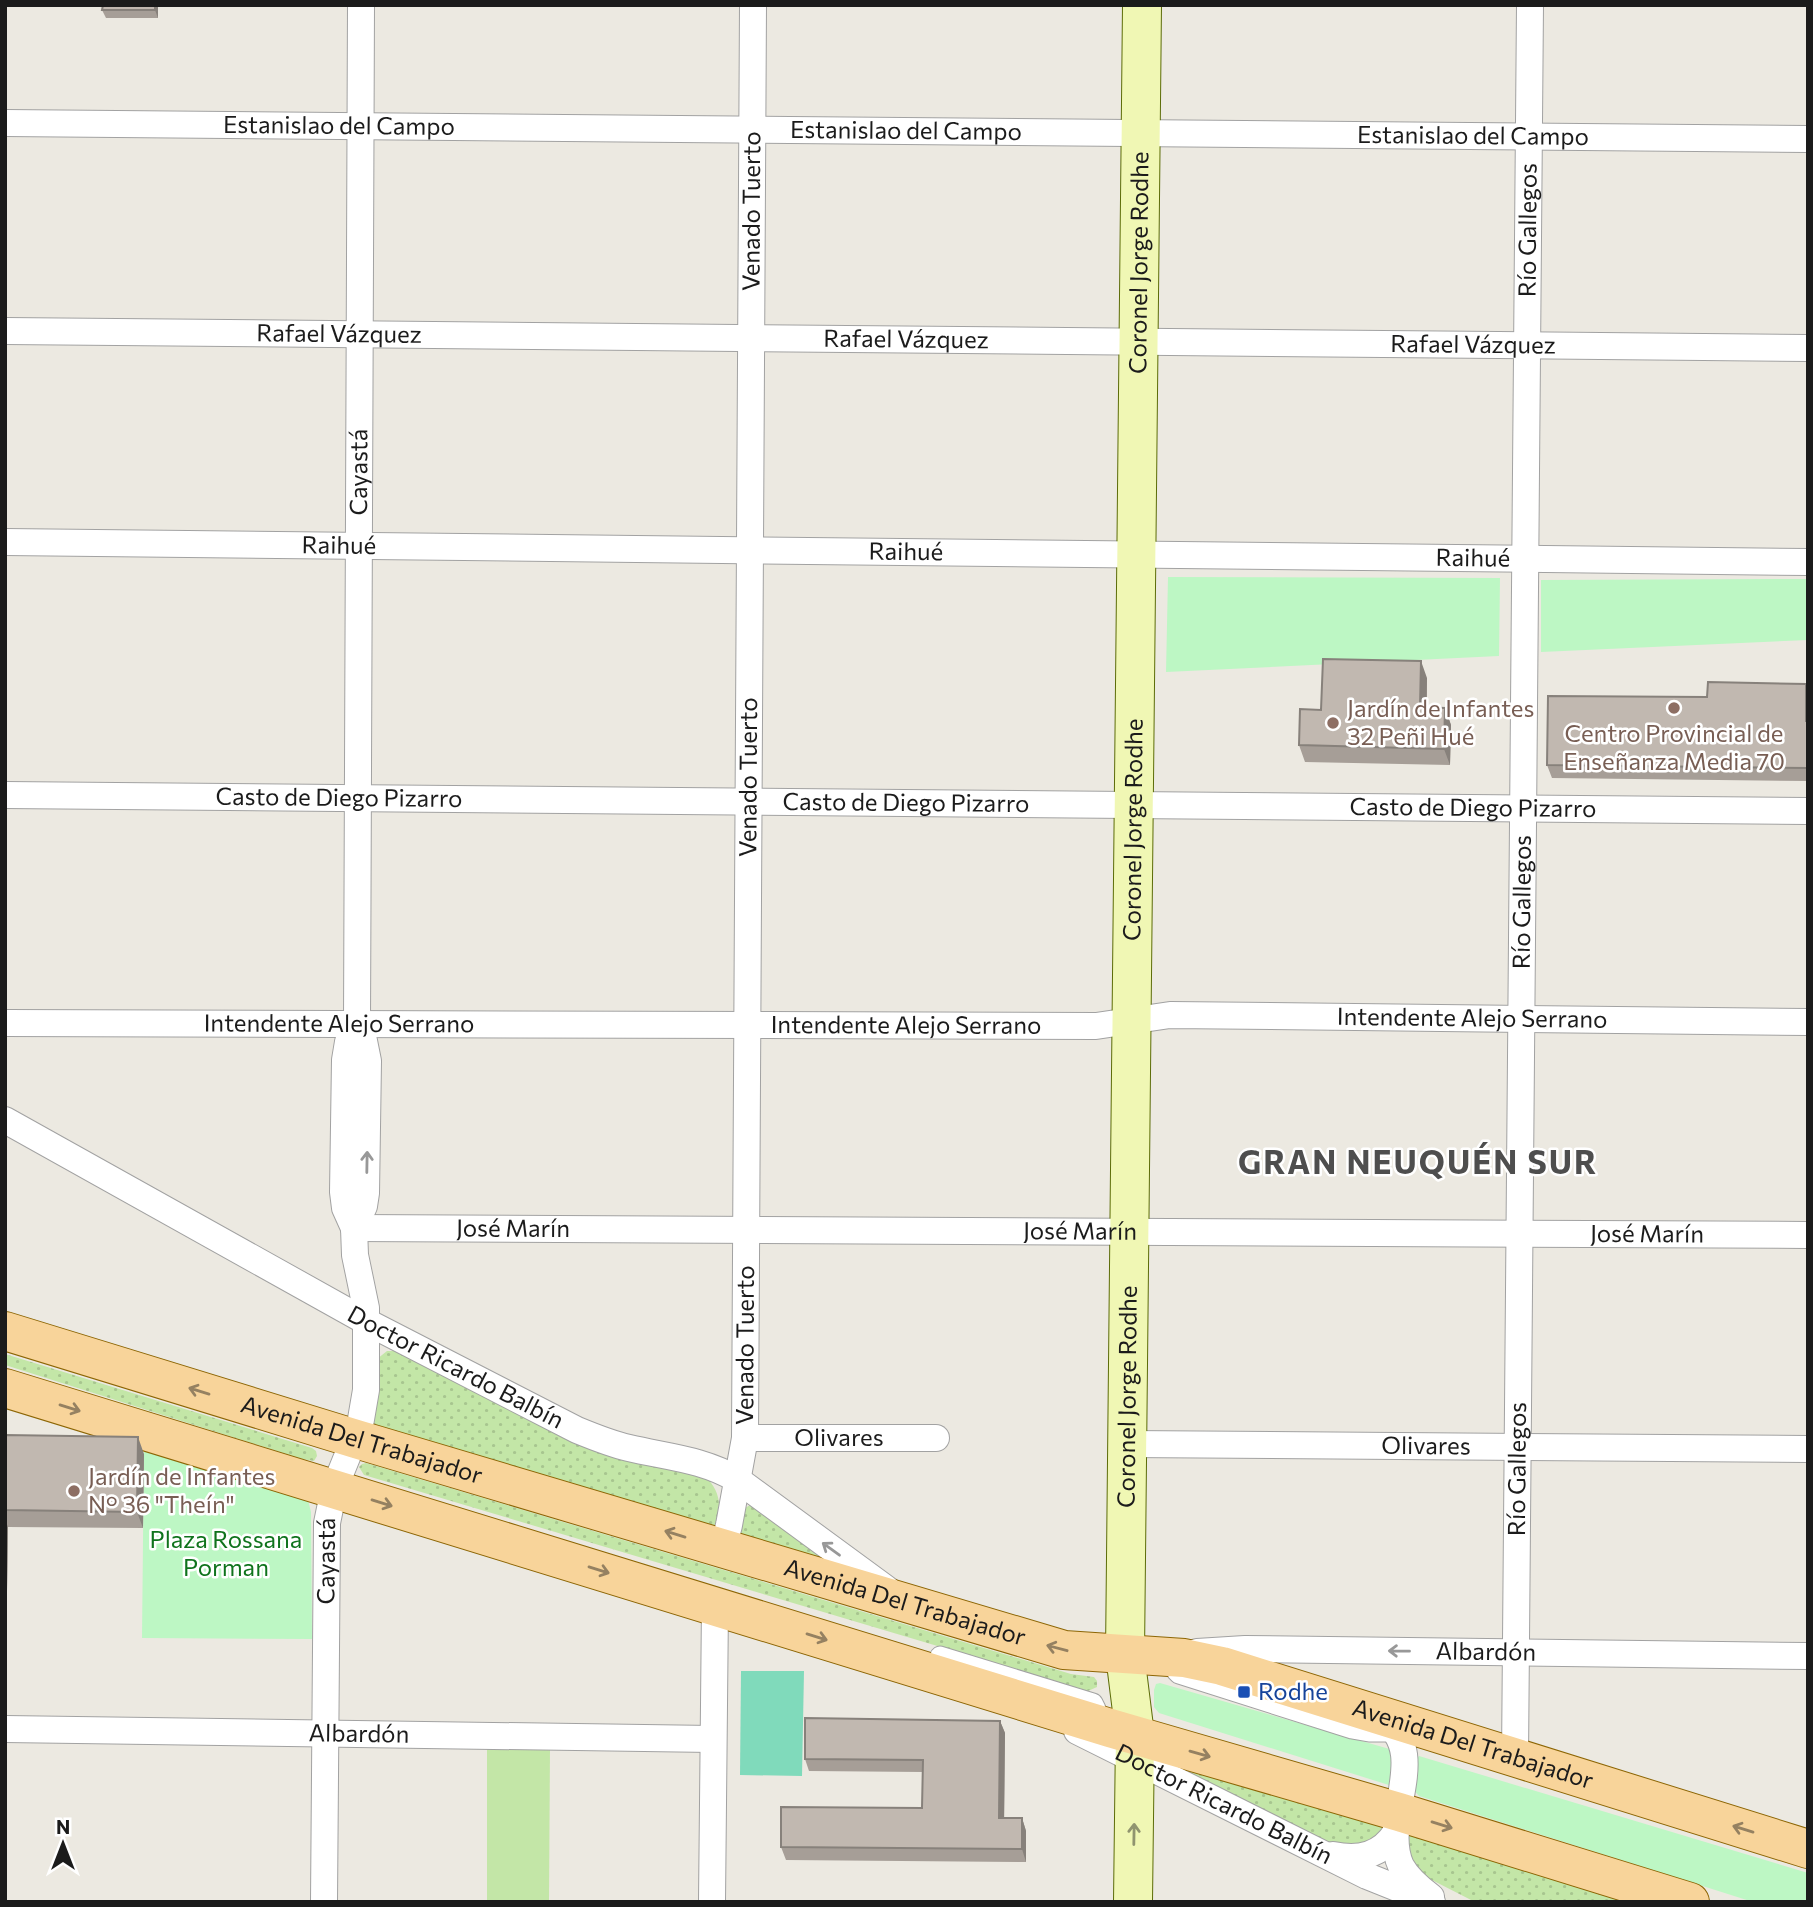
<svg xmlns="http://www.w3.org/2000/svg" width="1813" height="1907" font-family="Commissioner,sans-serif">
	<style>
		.grass { fill: url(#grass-dots) }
		.park { fill: #bdf7c4 }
		.garden { fill: #c3e6a7 }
		.pitch { fill: #80dabb }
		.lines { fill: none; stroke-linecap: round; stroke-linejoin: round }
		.pedestrian-casing { stroke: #a2a2a2; stroke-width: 21 }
		.minor-casing { stroke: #a2a2a2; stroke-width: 28 }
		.secondary-casing { stroke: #5c6c08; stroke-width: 40 }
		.primary-casing { stroke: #8d6605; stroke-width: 40 }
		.pedestrian { stroke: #fff; stroke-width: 19 }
		.minor { stroke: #fff; stroke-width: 26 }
		.secondary { stroke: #f0f7b4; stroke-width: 38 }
		.primary { stroke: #f8d49a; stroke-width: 38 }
		.wall { fill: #a69e97 }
		.shaded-wall { fill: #87817b }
		.building { fill: #c1b8b0; stroke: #87817b; stroke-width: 2 }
		.oneway { stroke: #989898 }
		.oneway2 { stroke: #958161 }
		.oneway3 { stroke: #90946f }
		.education-dot { fill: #8d6e63; stroke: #fff; stroke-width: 2.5 }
		.transit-dot { fill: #1a4fb4; stroke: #fff; stroke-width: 2.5 }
		.labels { text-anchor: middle; stroke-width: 5; stroke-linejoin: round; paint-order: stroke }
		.street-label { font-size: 24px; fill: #1b1b1b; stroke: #fff }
		.education-label { font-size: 24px; fill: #785e54; stroke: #fff; text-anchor: start }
		.park-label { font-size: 24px; fill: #0f731c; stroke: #fff }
		.transit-label { font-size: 24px; fill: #164399; stroke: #fff; text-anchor: start }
		.district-label { font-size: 32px; font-weight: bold; letter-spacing: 2px; fill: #4e4e4e; stroke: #fff }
	</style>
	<defs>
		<pattern id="grass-dots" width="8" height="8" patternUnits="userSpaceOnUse" patternTransform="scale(1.75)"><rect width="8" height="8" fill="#c3e6a7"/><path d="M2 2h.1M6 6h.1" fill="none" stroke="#a7c58f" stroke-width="1.8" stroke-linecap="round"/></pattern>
	</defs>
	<rect width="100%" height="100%" fill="#ece9e1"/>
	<path class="grass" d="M 387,1351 L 396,1351 L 708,1479 C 722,1495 720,1508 717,1528 L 373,1426 L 377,1359 Z
		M 5,1354 L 312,1448 L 316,1451 L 317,1456 L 314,1461 L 302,1459 L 5,1365 Z
		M 366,1463 L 1071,1674 L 1094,1677 L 1097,1681 L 1097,1687 L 1088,1691 L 364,1475 L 359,1467 L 362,1464 Z
		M 750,1505 L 754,1506 L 847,1576 L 745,1544 L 739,1532 L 745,1508 Z
		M 1172,1762 L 1386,1822 L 1378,1843 L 1336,1846 L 1187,1777 Z
		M 1404,1830 L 1656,1902 L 1475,1902 L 1426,1877 L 1414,1868 Z"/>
	<path class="park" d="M 1168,577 L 1500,578 L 1499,656 L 1166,672 Z
		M 1808,579 L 1808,640 L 1541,652 L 1541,580 Z
		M 144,1443 L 308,1500 L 311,1512 L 312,1639 L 142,1638 Z
		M 1160,1683 L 1393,1750 L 1392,1786 L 1159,1713 L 1154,1707 L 1154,1690 L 1156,1684 Z
		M 1419,1756 L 1808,1873 L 1808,1902 L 1753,1902 L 1419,1796 L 1412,1788 L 1417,1758 Z"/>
	<path class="garden" d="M 487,1749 L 550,1749 L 549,1902 L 487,1902 Z"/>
	<path class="pitch" d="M 741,1671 L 804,1671 L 802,1776 L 740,1775 Z"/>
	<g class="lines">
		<g class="pedestrian-casing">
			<path id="pedestrian" d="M 940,1656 L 1093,1703 L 1096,1709 L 1091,1712 L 938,1665 Z
				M 1179,1666 L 1182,1667 L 1389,1732 L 1369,1732 L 1352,1729 L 1179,1674 L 1176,1671 Z"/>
		</g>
		<g class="minor-casing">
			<g id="minor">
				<path id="s1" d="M 5,123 L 1808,139"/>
				<path id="s2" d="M 5,331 L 1808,348"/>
				<path id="s3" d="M 5,542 L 1808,562"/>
				<path id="s4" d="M 5,795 L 1808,811"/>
				<path id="s5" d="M 5,1023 L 1096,1026 L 1170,1015 L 1808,1022"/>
				<path id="s6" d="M 5,1120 L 367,1322 L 577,1430 C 594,1437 611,1444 629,1448 C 667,1457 703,1459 738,1480 L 888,1590"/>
				<path id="s7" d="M 354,1228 L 1808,1235"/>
				<path id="s8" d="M 354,1228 L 364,1206 L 366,1193 L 368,1061 L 364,1041 L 357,1024 L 361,5"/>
				<path id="s9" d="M 745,1438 L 936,1438"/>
				<path id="s10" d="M 1127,1444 L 1808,1449"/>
				<path id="s11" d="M 723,1549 L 729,1525 L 745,1438 L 753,5"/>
				<path id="s12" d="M 1197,1652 L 1245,1649 L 1808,1656"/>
				<path d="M 1380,1717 C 1434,1753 1379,1818 1401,1866 C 1408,1879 1419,1888 1431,1897"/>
				<path id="s13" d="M 5,1729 L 712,1739"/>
				<path id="s14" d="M 1077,1731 L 1367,1876 L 1432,1902"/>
				<path id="s15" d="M 1515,1758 L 1530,5"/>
				<path d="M 1333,1855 C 1359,1860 1381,1856 1396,1832"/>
				<path id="s16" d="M 324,1902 L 327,1523 L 334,1489 L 360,1425 L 366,1390 L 366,1308 L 355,1255 L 354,1228 L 345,1208 L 343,1192 L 345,1060 L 348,1042 L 357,1024"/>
				<path d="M 712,1902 L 715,1606"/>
			</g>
		</g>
		<g class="secondary-casing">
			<g id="secondary">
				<path id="s17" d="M 1133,1902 L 1135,1735 L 1125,1655 L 1142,5"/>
			</g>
		</g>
		<g class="primary-casing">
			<g id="primary">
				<path id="s18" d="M 5,1331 L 356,1439 L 1064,1650 L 1184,1658 L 1222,1666 L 1808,1849"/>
				<path d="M 5,1388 L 1110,1728 L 1399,1812 L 1690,1902"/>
			</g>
		</g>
		<use href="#pedestrian" class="pedestrian"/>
		<use href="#minor" class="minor"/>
		<use href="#secondary" class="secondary"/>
		<use href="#primary" class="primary"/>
	</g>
	<path class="wall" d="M 103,5 L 158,5 L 158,18 L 106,18 L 102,10 Z
		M 1427,678 L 1427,708 L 1445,708 L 1451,725 L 1450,765 L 1305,762 L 1299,745 L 1321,710 Z
		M 1806,684 L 1808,688 L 1808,781 L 1552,778 L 1547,765 L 1707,697 Z
		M 5,1435 L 144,1454 L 143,1528 L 8,1527 L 7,1591 L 5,1591 Z
		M 1000,1721 L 1005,1733 L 1004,1818 L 1022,1818 L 1026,1831 L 1026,1862 L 786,1860 L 781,1847 L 922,1808 L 923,1772 L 809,1771 L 805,1759 Z"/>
	<path class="shaded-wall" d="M 155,5 L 158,5 L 158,18 L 155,10 Z
		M 1421,661 L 1427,678 L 1426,724 L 1420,707 Z
		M 1806,684 L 1808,688 L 1808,727 L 1806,721 Z
		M 1445,708 L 1451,725 L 1450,765 L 1444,749 Z
		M 138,1437 L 144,1454 L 143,1528 L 137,1512 Z
		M 5,1519 L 8,1527 L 7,1591 L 5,1585 Z
		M 1000,1721 L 1005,1733 L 1004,1830 L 999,1818 Z
		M 1022,1818 L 1026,1831 L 1026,1862 L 1022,1849 Z"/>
	<path class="building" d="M 103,5 L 155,5 L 155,10 L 102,10 Z
		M 1323,659 L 1421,661 L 1420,707 L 1445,708 L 1444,749 L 1299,745 L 1300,709 L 1321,710 Z
		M 1708,682 L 1806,684 L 1806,721 L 1808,721 L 1808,768 L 1547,765 L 1548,696 L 1707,697 Z
		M 5,1435 L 138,1437 L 137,1512 L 5,1510 Z
		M 805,1718 L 1000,1721 L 999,1818 L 1022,1818 L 1022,1849 L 781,1847 L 781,1807 L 922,1808 L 923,1760 L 805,1759 Z"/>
	<defs><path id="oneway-shaft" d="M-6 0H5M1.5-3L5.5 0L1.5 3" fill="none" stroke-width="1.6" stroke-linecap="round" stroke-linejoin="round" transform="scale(1.75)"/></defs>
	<g class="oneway">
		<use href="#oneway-shaft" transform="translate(367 1162) rotate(-89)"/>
		<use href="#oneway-shaft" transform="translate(831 1549) rotate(-144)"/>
		<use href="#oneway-shaft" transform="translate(1399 1651) rotate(-179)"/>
	</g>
	<g class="oneway2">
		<use href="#oneway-shaft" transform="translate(199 1391) rotate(-163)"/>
		<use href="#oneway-shaft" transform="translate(70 1408) rotate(17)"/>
		<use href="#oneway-shaft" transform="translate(382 1503) rotate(17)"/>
		<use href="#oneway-shaft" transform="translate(675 1534) rotate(-163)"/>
		<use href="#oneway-shaft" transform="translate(599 1570) rotate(17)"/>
		<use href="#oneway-shaft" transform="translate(817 1637) rotate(17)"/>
		<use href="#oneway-shaft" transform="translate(1057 1648) rotate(-165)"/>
		<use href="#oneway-shaft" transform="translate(1200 1754) rotate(16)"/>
		<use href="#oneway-shaft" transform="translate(1442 1825) rotate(17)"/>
		<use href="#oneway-shaft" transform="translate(1743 1829) rotate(-163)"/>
	</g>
	<use class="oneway3" href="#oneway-shaft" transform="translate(1134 1834) rotate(-89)"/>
	<g class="education-dot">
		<circle cx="1674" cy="708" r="7"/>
		<circle cx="1333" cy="723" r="7"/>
		<circle cx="74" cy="1491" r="7"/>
	</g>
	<rect class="transit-dot" x="1237" y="1685" width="14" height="14" rx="3.5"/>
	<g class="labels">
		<g class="street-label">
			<text dy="8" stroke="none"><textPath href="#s1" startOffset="334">Estanislao del Campo</textPath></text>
			<text dy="8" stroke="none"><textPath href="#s1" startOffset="901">Estanislao del Campo</textPath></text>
			<text dy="8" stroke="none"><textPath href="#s1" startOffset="1468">Estanislao del Campo</textPath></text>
			<text dy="8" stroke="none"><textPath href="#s11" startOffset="1340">Venado Tuerto</textPath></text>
			<text dy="8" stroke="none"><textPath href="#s15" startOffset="1528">Río Gallegos</textPath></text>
			<text dy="8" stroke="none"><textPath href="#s17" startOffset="1640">Coronel Jorge Rodhe</textPath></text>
			<text dy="8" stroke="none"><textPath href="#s2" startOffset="334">Rafael Vázquez</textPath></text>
			<text dy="8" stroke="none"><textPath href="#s2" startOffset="901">Rafael Vázquez</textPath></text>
			<text dy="8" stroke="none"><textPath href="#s2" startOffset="1468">Rafael Vázquez</textPath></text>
			<text dy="8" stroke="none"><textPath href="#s8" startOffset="760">Cayastá</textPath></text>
			<text dy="8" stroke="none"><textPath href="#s3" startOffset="334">Raihué</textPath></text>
			<text dy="8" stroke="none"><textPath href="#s3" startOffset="901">Raihué</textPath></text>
			<text dy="8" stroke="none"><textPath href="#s3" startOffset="1468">Raihué</textPath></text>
			<text dy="8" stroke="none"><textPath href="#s11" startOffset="774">Venado Tuerto</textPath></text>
			<text dy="8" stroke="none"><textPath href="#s4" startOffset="334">Casto de Diego Pizarro</textPath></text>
			<text dy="8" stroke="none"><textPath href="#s4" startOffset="901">Casto de Diego Pizarro</textPath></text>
			<text dy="8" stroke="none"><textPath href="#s4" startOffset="1468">Casto de Diego Pizarro</textPath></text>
			<text dy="8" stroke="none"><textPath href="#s17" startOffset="1073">Coronel Jorge Rodhe</textPath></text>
			<text dy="8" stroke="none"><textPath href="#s15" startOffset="856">Río Gallegos</textPath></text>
			<text dy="8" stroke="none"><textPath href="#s5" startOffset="1468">Intendente Alejo Serrano</textPath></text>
			<text dy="8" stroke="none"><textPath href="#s5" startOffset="334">Intendente Alejo Serrano</textPath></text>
			<text dy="8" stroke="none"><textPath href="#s5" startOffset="901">Intendente Alejo Serrano</textPath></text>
			<text dy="8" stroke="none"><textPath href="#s7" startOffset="159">José Marín</textPath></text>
			<text dy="8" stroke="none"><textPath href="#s7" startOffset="726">José Marín</textPath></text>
			<text dy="8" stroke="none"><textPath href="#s7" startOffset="1293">José Marín</textPath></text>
			<text dy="8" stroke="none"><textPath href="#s11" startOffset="206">Venado Tuerto</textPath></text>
			<text dy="8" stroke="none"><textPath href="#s6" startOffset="514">Doctor Ricardo Balbín</textPath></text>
			<text dy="8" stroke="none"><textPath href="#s17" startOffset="506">Coronel Jorge Rodhe</textPath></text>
			<text dy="8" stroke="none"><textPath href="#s9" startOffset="94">Olivares</textPath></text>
			<text dy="8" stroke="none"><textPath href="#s18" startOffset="373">Avenida Del Trabajador</textPath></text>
			<text dy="8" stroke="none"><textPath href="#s10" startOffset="299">Olivares</textPath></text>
			<text dy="8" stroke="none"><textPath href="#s15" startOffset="289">Río Gallegos</textPath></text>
			<text dy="8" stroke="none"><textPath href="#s16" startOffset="341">Cayastá</textPath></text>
			<text dy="8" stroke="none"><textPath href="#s18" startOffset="940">Avenida Del Trabajador</textPath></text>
			<text dy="8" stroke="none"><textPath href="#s12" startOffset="289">Albardón</textPath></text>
			<text dy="8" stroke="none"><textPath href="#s13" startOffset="354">Albardón</textPath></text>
			<text dy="8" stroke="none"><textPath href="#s18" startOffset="1528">Avenida Del Trabajador</textPath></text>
			<text dy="8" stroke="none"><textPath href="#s14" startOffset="164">Doctor Ricardo Balbín</textPath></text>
		</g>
		<g class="education-label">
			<text x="1347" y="717">Jardín de Infantes<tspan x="1347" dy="28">32 Peñi Hué</tspan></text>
			<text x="1674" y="742" text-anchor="middle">Centro Provincial de<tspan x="1674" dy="28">Enseñanza Media 70</tspan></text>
			<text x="88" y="1485">Jardín de Infantes<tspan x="88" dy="28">N° 36 "Theín"</tspan></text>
		</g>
		<g class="park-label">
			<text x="226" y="1548">Plaza Rossana<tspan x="226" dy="28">Porman</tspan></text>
		</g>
		<g class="transit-label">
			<text x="1258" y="1700">Rodhe</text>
		</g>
		<g class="district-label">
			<text x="1418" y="1174">GRAN NEUQUÉN SUR</text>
		</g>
	</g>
	<rect width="1813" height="1907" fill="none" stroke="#1b1b1b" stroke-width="14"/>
	<g transform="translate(63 1844)" stroke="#ffffff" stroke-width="5" paint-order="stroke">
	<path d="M0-5L12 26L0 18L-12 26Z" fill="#1b1b1b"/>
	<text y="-10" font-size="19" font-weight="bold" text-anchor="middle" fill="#1b1b1b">N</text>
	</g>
</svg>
